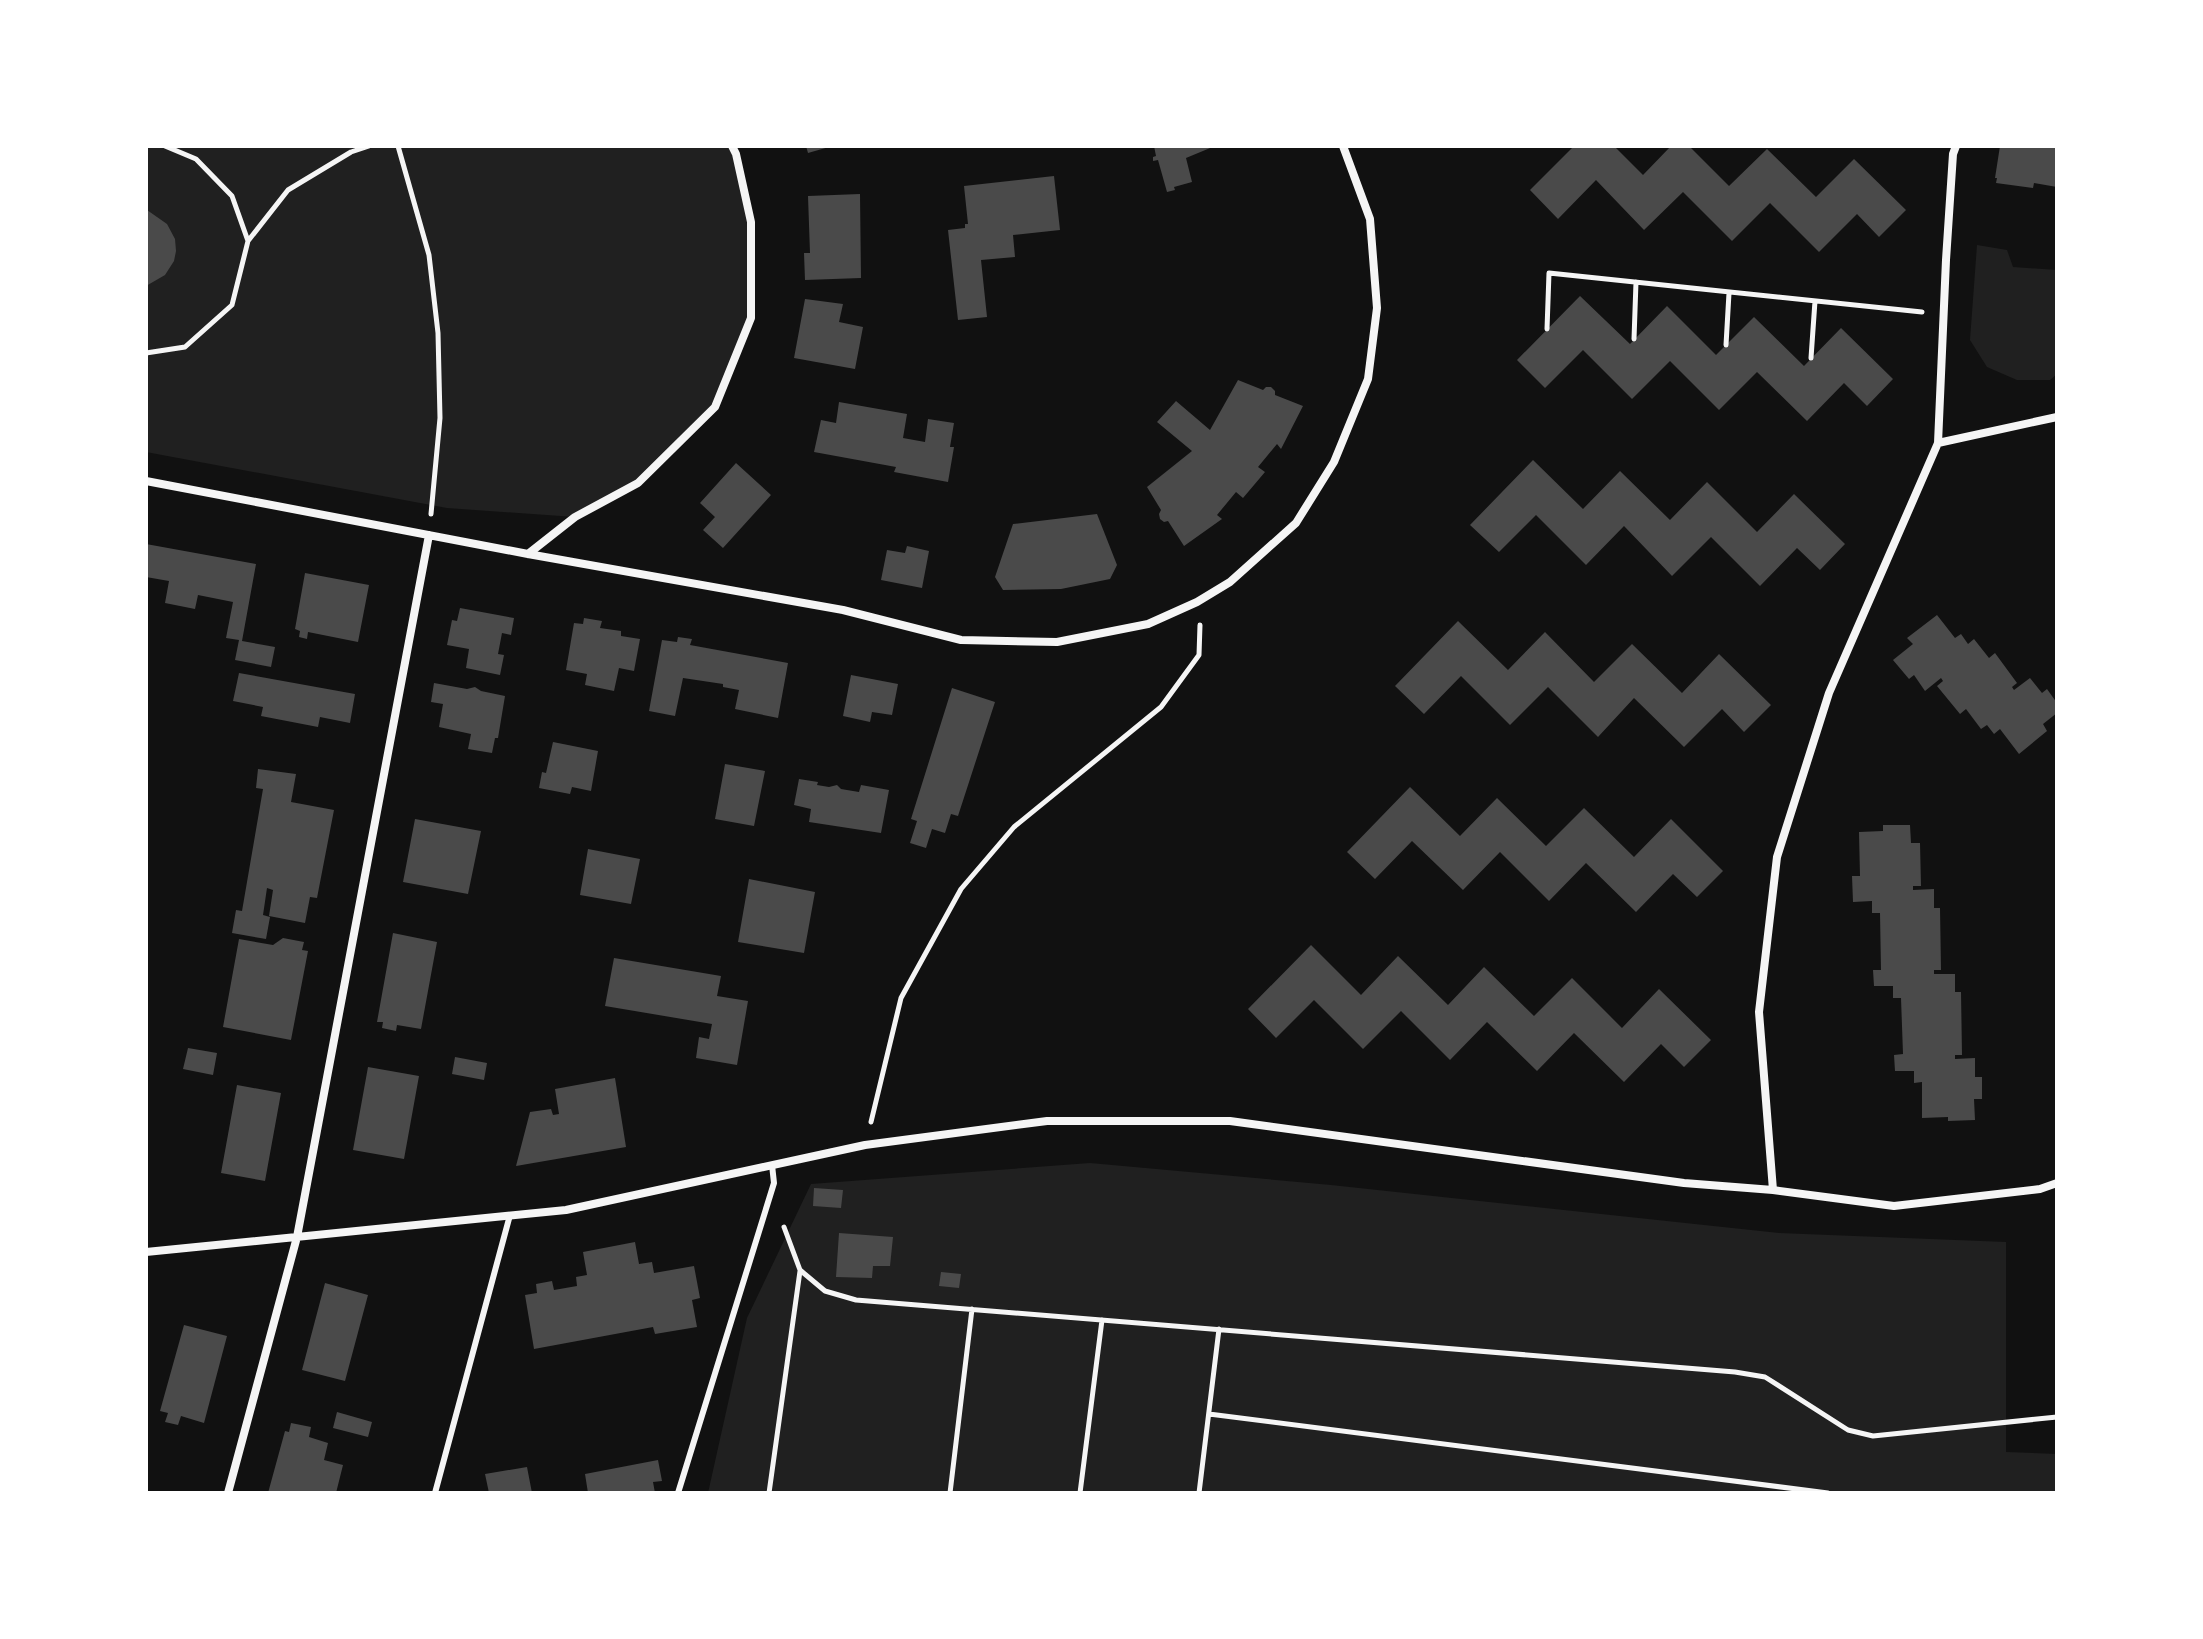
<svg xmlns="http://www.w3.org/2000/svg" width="2203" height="1639" font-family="'Titillium Web',sans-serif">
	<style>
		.green { fill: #202020 }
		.building { fill: #4a4a4a }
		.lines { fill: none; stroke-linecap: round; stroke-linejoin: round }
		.path { stroke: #f5f5f5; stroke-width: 5 }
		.service { stroke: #f5f5f5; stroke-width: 6 }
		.minor { stroke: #f5f5f5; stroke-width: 8 }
	</style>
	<rect width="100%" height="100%" fill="#111"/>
	<path class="green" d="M 146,146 L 732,146 L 751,222 L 751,318 L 715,407 L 638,483 L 575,517 L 447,508 L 146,452 Z
		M 1977,245 L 2007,250 L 2013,267 L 2057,270 L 2057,374 L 2050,380 L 2017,380 L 1987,367 L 1970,340 Z
		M 1090,1163 L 1331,1185 L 1779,1233 L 2006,1242 L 2006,1452 L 2057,1454 L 2057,1493 L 708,1493 L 747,1318 L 811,1184 Z"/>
	<path class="building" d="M 806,146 L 828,146 L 829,147 L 808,153 Z
		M 1154,146 L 1215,146 L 1186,158 L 1192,182 L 1174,187 L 1175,190 L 1167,192 L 1158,160 L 1153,161 L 1153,157 L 1156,156 Z
		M 1574,146 L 1614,146 L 1643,175 L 1671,146 L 1689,146 L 1729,186 L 1767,149 L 1816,197 L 1854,159 L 1906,210 L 1879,237 L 1857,214 L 1819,252 L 1770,203 L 1732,241 L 1683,192 L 1644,230 L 1596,180 L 1558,219 L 1530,190 Z
		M 2000,146 L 2057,146 L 2057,187 L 2034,183 L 2033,188 L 1996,183 L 1997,178 L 1995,178 Z
		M 1054,176 L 1060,230 L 1013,235 L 1015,257 L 981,260 L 987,317 L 958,320 L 948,230 L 965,228 L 965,224 L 968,224 L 964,186 Z
		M 860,194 L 861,278 L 805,280 L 804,253 L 810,253 L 808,196 Z
		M 147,210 L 167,224 L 175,239 L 176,251 L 174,261 L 165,275 L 146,286 Z
		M 1580,296 L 1630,344 L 1667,306 L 1716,355 L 1754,317 L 1804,366 L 1841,328 L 1893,379 L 1867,406 L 1844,383 L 1807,421 L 1757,372 L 1719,410 L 1670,361 L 1632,399 L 1583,350 L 1545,388 L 1517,360 Z
		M 805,299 L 843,304 L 839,322 L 863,327 L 855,369 L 794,358 Z
		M 1238,380 L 1263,390 L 1266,387 L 1271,387 L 1275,391 L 1275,395 L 1303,406 L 1281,449 L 1277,444 L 1258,467 L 1265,472 L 1243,498 L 1236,492 L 1217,515 L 1222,519 L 1184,546 L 1168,521 L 1164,522 L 1160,519 L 1159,514 L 1161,510 L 1147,487 L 1192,451 L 1157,422 L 1176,401 L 1210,430 Z
		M 839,402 L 907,414 L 903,438 L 925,442 L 928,419 L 954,423 L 950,447 L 954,447 L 948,482 L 894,472 L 896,467 L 814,452 L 821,420 L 836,423 Z
		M 1533,460 L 1583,509 L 1620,471 L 1670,520 L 1707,482 L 1757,532 L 1794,494 L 1845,544 L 1820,570 L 1797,548 L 1760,586 L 1711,537 L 1672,576 L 1624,526 L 1586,565 L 1536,515 L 1499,552 L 1470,525 Z
		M 736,463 L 771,495 L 723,548 L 703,530 L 715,517 L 700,503 Z
		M 1097,514 L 1117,565 L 1110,579 L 1061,589 L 1003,590 L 995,577 L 1013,524 Z
		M 146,544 L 256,564 L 242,641 L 275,647 L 271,667 L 235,660 L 239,640 L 226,638 L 233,602 L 198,595 L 195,609 L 165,603 L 169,581 L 146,577 Z
		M 907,546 L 929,551 L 922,588 L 881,580 L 887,550 L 905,553 Z
		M 305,573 L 369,585 L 358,642 L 308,632 L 307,639 L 299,637 L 300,631 L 295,629 Z
		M 460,608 L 514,618 L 511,635 L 502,633 L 498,654 L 504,655 L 500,675 L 466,668 L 469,649 L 447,645 L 452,620 L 457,621 Z
		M 1937,615 L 1955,638 L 1961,634 L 1968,644 L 1974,639 L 1989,658 L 1995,653 L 2017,683 L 2012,687 L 2014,690 L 2030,678 L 2042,693 L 2047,689 L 2057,703 L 2057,713 L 2043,724 L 2047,731 L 2019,754 L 2000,729 L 1994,734 L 1987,725 L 1981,729 L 1966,709 L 1960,714 L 1937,686 L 1943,681 L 1941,678 L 1925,691 L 1914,675 L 1909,679 L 1893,660 L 1913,644 L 1907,638 Z
		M 584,618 L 602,621 L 600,628 L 621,631 L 621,636 L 640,639 L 634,671 L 619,668 L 614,691 L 585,685 L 587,674 L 566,670 L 574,623 L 583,624 Z
		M 1458,621 L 1508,670 L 1545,632 L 1594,682 L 1632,644 L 1682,693 L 1719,654 L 1771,705 L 1744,732 L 1722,709 L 1684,747 L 1634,698 L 1598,737 L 1548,687 L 1510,725 L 1461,676 L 1424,714 L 1395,686 Z
		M 678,637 L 692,639 L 690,645 L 788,663 L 778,718 L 735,709 L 739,690 L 723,687 L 723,684 L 683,678 L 675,716 L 649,711 L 662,640 L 677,642 Z
		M 239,673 L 355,694 L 350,723 L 320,717 L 318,727 L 261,716 L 263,707 L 233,701 Z
		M 851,675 L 898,684 L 892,715 L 872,712 L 870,722 L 843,716 Z
		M 434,683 L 467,689 L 475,687 L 481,691 L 505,696 L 498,738 L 495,738 L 492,753 L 468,749 L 471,734 L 439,727 L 443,704 L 431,702 Z
		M 952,688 L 995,702 L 958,816 L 951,814 L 945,833 L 932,829 L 926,848 L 910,843 L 917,821 L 911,819 Z
		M 553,742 L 598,751 L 591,791 L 572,787 L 570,794 L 539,788 L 542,772 L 546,773 Z
		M 725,764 L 765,771 L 754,826 L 715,819 Z
		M 258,769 L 296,774 L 291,802 L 334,810 L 317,898 L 310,897 L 305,923 L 269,916 L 273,890 L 267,888 L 263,915 L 270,917 L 266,939 L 232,933 L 236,910 L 242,911 L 263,789 L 256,788 Z
		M 799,779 L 818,782 L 817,785 L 829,787 L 837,785 L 841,789 L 859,792 L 861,785 L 889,790 L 881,833 L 809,822 L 811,809 L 794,805 Z
		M 1410,787 L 1460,836 L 1497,798 L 1546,846 L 1584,808 L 1634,857 L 1671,819 L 1723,871 L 1697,897 L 1673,874 L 1636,912 L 1586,863 L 1549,901 L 1500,852 L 1463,890 L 1412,841 L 1375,879 L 1347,852 Z
		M 415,819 L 481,831 L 468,894 L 403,882 Z
		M 1883,825 L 1910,825 L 1911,843 L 1920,843 L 1921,886 L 1913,886 L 1913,890 L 1934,889 L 1934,908 L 1940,908 L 1941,970 L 1934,970 L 1934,974 L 1955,974 L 1955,992 L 1961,992 L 1962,1055 L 1955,1055 L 1955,1059 L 1975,1058 L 1975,1077 L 1982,1077 L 1982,1099 L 1974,1099 L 1975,1120 L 1948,1121 L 1948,1117 L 1922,1118 L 1922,1082 L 1914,1083 L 1914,1071 L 1895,1071 L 1894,1055 L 1903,1054 L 1901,998 L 1893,998 L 1893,986 L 1874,986 L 1873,970 L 1881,970 L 1880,913 L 1872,913 L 1872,901 L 1853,902 L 1852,876 L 1860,876 L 1859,832 L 1883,831 Z
		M 588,849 L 640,859 L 631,904 L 580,895 Z
		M 749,879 L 815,892 L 804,953 L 738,942 Z
		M 393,933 L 437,942 L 421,1029 L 397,1025 L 396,1031 L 382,1028 L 383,1022 L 377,1022 Z
		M 283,938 L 304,942 L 302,950 L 308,951 L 291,1040 L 223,1027 L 239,939 L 273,945 Z
		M 1311,945 L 1361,995 L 1398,956 L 1448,1005 L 1484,967 L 1534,1016 L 1572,978 L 1622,1028 L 1659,989 L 1711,1040 L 1684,1067 L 1661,1044 L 1624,1082 L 1574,1033 L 1537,1071 L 1487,1022 L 1450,1060 L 1401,1011 L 1363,1049 L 1314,1000 L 1276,1038 L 1248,1009 Z
		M 614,958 L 721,976 L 717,996 L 748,1001 L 737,1065 L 696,1058 L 699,1037 L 709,1039 L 712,1024 L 605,1006 Z
		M 188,1048 L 217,1053 L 213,1075 L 183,1069 Z
		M 455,1057 L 487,1063 L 484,1080 L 452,1074 Z
		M 368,1067 L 419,1076 L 404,1159 L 353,1150 Z
		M 615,1078 L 626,1147 L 516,1166 L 530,1112 L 551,1109 L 553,1115 L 559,1114 L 555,1089 Z
		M 237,1085 L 281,1093 L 265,1181 L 221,1173 Z
		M 814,1188 L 843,1190 L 841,1208 L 813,1206 Z
		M 839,1233 L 893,1237 L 890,1266 L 873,1266 L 872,1278 L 836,1277 Z
		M 635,1242 L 639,1264 L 652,1262 L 654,1273 L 694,1266 L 700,1298 L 692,1300 L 697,1327 L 655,1334 L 653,1327 L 534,1349 L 525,1295 L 537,1293 L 536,1284 L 552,1281 L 554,1290 L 577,1286 L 576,1277 L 587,1275 L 583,1252 Z
		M 941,1272 L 961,1274 L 959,1288 L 939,1286 Z
		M 325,1283 L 368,1295 L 345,1381 L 302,1370 Z
		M 184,1325 L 227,1336 L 204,1423 L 181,1416 L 178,1425 L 165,1422 L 168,1413 L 160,1411 Z
		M 337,1412 L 372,1422 L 368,1437 L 333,1428 Z
		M 291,1423 L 311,1427 L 309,1437 L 328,1443 L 324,1460 L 343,1465 L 336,1493 L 268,1493 L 285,1431 L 289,1432 Z
		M 658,1460 L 662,1481 L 653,1482 L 655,1493 L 588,1493 L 585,1474 Z
		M 527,1467 L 532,1493 L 489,1493 L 485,1474 Z"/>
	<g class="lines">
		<path class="path" d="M 165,146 L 196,159 L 232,196 L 248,241
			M 398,146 L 429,255 L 438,333 L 440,418 L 431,514
			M 1547,329 L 1549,273 L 1922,312
			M 1634,339 L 1636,282
			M 1726,345 L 1729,293
			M 146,353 L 185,347 L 232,305 L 248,241 L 288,190 L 351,152 L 369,146
			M 1811,358 L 1815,301
			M 871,1122 L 901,998 L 961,889 L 1014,827 L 1161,707 L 1199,655 L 1200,625
			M 784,1227 L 800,1270 L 825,1291 L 856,1300 L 1735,1372 L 1765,1377 L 1848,1430 L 1873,1436 L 2057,1417
			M 1209,1414 L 1828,1493
			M 769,1493 L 800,1271
			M 950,1493 L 972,1309
			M 1080,1493 L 1102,1320
			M 1199,1493 L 1219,1329"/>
		<path class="service" d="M 435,1493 L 510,1215
			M 678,1493 L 774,1183 L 772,1165"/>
		<path class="minor" d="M 1938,443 L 2057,417
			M 146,481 L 528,554 L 843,610 L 961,640 L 1057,642 L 1148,624 L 1197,602 L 1230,582 L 1296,523 L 1334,462 L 1368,379 L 1377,308 L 1370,219 L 1343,146
			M 528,554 L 575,517 L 638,483 L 715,407 L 751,318 L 751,222 L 736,154 L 732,146
			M 1773,1190 L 1759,1012 L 1777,857 L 1829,693 L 1938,443 L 1946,260 L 1953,154 L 1956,146
			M 146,1252 L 566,1210 L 865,1145 L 1047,1121 L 1230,1121 L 1684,1183 L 1773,1190 L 1894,1206 L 2040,1189 L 2057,1183
			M 228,1493 L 297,1237 L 429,535"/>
	</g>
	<rect width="2203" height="1639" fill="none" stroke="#ffffff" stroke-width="296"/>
</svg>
